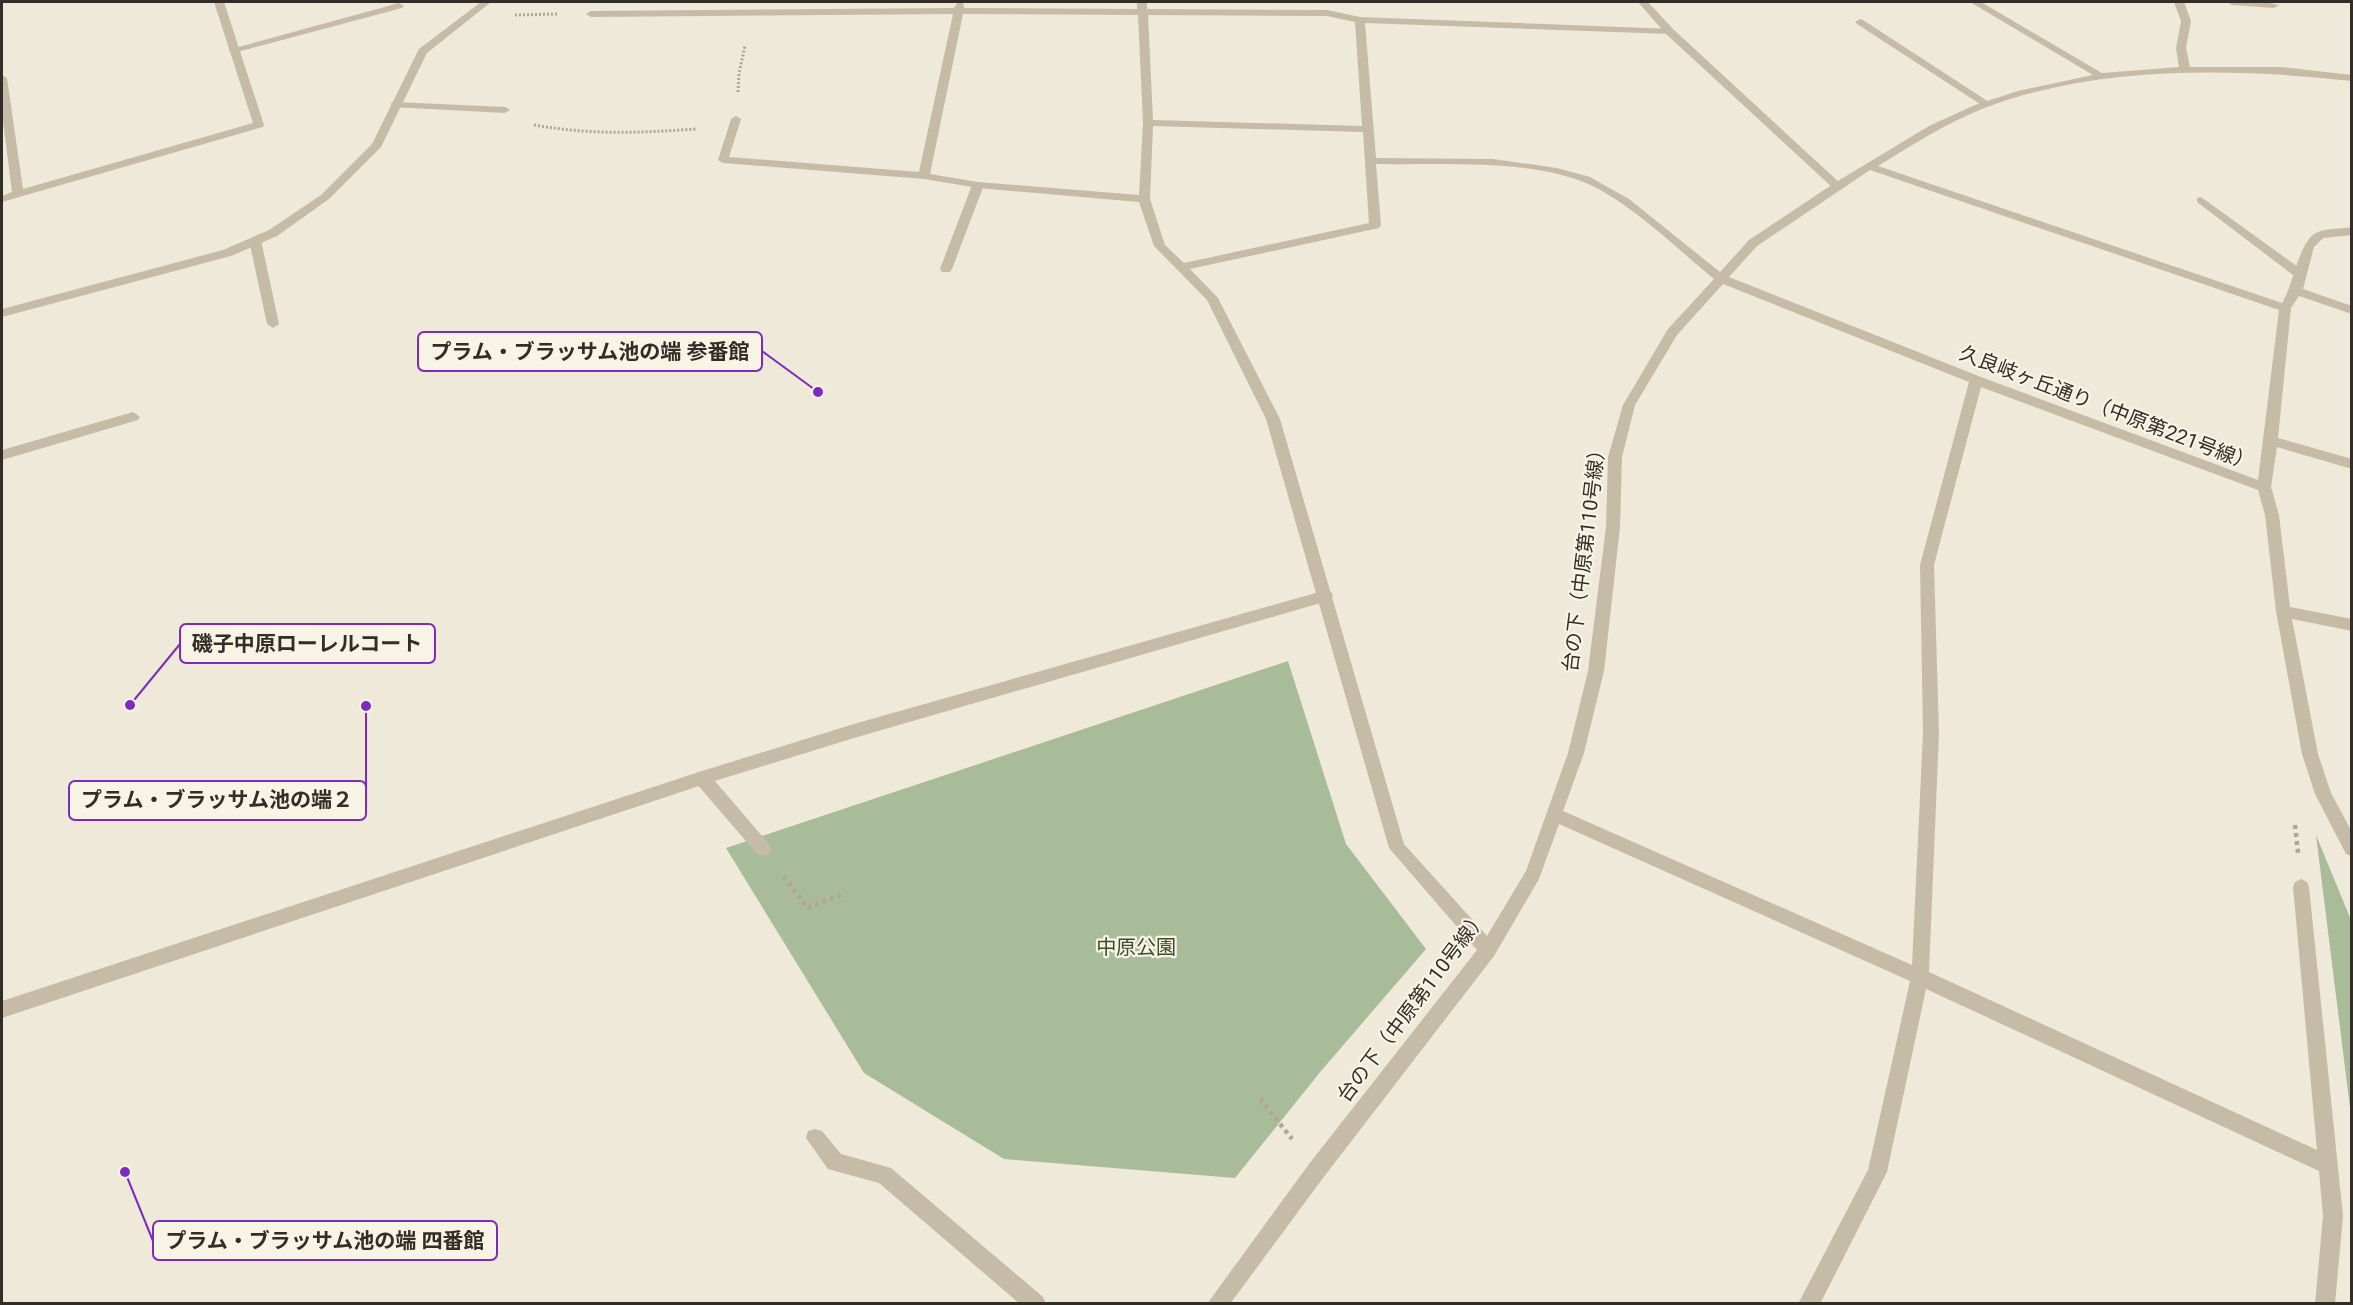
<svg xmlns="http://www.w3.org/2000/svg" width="2353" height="1305" font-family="Roboto,'Noto Sans JP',sans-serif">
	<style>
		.green { fill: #a9bc9a }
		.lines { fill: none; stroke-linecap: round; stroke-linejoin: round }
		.path-far1 { stroke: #b1a691; stroke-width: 3; stroke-dasharray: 2 2; stroke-linecap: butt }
		.path { stroke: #b1a691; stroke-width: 4.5; stroke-dasharray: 4 4; stroke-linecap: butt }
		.service { fill: #c6bba6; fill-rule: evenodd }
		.minor { fill: #c6bba6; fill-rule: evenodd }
		.tertiary { fill: #c6bba6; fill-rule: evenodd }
		.labels { text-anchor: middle; stroke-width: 4.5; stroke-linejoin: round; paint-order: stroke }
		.street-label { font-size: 20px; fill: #322d26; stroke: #f7f3e5 }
		.park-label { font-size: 20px; fill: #3a4e2c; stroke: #f7f3e5 }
		.leader { fill: none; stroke: #7b2cbf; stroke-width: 2 }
		.callout-dot { fill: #7b2cbf; stroke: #f7f3e5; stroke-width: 2 }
		.callout { fill: #f7f3e5; stroke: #7b2cbf; stroke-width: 2 }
		.callout-label { font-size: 21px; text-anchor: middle; font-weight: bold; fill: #322d26 }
	</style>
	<rect width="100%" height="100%" fill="#efe9d9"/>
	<path class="green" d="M 1288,661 L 1346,844 L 1426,949 L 1321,1071 L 1235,1178 L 1004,1159 L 864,1073 L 726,848 Z
		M 2316,835 L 2351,920 L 2351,1116 Z"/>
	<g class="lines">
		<path class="path-far1" d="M 515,15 L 559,14
			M 738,92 L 739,73 L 745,46
			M 534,125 C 591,135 639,133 696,129"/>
		<path class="path" d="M 2295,825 L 2298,853
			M 784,876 L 807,908 L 845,893
			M 1260,1099 L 1292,1139"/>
		<path class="service" d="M 1970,2 L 1981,2 L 2107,76 L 2098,78 Z
			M 2227,2 L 2266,2 L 2279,5 L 2274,8 L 2232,5 Z
			M 399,3 L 404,6 L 402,8 L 233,53 L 228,50 Z
			M 1860,19 L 1863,20 L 1992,104 L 1983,106 L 1857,24 L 1855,22 Z
			M 395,102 L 505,107 L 510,110 L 505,113 L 391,107 L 391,103 Z
			M 978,182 L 984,185 L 952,269 L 950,272 L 942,272 L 940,269 L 972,185 Z
			M 2201,197 L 2305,272 L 2305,278 L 2297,278 L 2197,202 L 2197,198 Z
			M 255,236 L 261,240 L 279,324 L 273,328 L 267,324 L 249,240 Z
			M 702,771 L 708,773 L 769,844 L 771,849 L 769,854 L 763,856 L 757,854 L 696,783 L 694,778 L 696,773 Z
			M 815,1129 L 822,1131 L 841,1154 L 891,1168 L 1043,1297 L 1046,1304 L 1020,1304 L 879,1183 L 828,1169 L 806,1138 L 808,1131 Z"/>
		<path class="minor" d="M 214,2 L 224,2 L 264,125 L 263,127 L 2,202 L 2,196 L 12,192 L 2,113 L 2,75 L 7,78 L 23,189 L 253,123 Z
			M 481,2 L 491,2 L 427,53 L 381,147 L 329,199 L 277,236 L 231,256 L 2,317 L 2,309 L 223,250 L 269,230 L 321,195 L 372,144 L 419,49 Z
			M 958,2 L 963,2 L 964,8 L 1137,9 L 1137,2 L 1147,2 L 1147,9 L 1327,10 L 1360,17 L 1673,29 L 1673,33 L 1669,34 L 1365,23 L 1376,158 L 1493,159 L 1557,168 L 1590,177 L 1629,199 L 1720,272 L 1749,240 L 1833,184 L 1929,126 L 1975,105 L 2018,91 L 2102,73 L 2179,67 L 2176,48 L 2181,21 L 2174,2 L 2184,2 L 2191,21 L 2186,48 L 2190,67 L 2281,67 L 2352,75 L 2352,81 C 2233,68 2095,65 1982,109 C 1945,124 1912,145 1878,166 L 2282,303 C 2294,284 2299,239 2318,232 C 2328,228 2341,229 2352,227 L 2352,235 L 2323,238 L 2314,247 L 2303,289 L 2352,306 L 2352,314 L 2299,296 L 2291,308 L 2278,438 L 2352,459 L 2352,469 L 2277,447 L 2271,487 L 2279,515 L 2290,607 L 2352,619 L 2352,631 L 2292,619 L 2318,754 L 2331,793 L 2352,832 L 2352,856 L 2346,854 L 2315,794 L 2302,754 L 2276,611 L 2265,515 L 2258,490 L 1981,387 L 1934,565 L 1939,733 L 1929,972 L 2317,1150 L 2293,887 L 2295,882 L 2301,879 L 2307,882 L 2309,887 L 2343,1216 L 2335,1304 L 2315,1304 L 2323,1216 L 2319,1171 L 1926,989 L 1887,1172 L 1820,1304 L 1798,1304 L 1868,1170 L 1910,981 L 1559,824 L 1539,879 L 1494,956 L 1323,1178 L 1230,1304 L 1207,1304 L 1309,1164 L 1477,950 L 1389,848 L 1266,419 L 1207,300 L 1154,246 L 1139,202 L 978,188 L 924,179 L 723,163 L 718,160 L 731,119 L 736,116 L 741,119 L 729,157 L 919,172 L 953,14 L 591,17 L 586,14 L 591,11 L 954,8 ZM 963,14 L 1138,15 L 1143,123 L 1139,195 L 978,182 L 930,174 ZM 1148,15 L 1327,16 L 1355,22 L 1362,126 L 1153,120 ZM 1153,126 L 1363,132 L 1369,223 L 1184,263 L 1165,245 L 1150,199 ZM 1376,164 C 1437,165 1524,159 1581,181 C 1626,198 1676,248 1714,279 L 1668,329 L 1623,405 L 1608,457 L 1606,527 L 1588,671 L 1568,753 L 1526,871 L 1487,936 L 1404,844 L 1280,419 L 1218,298 L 1190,269 L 1379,228 L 1381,225 ZM 1870,170 L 2279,310 L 2258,480 L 1981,377 L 1729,277 L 1757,246 ZM 1723,284 L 1969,382 L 1920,565 L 1923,733 L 1912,965 L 1563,811 L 1584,753 L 1604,671 L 1620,527 L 1622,457 L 1635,405 L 1677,335 Z
			M 133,412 L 140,417 L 138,420 L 2,460 L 2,450 Z"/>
		<path class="tertiary" d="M 1638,2 L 1648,2 L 1673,29 L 1841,184 L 1841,188 L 1833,188 L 1665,33 Z
			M 1326,590 L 1331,592 L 1333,596 L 1331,600 L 854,738 L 702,785 L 2,1018 L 2,1001 L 702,771 L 854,724 Z"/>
	</g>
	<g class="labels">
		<g class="street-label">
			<text transform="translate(2107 408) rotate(21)" y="7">久良岐ヶ丘通り（中原第221号線）</text>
			<text transform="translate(1584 556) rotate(-83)" y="7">台の下（中原第110号線）</text>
			<text transform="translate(1412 1006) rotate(-53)" y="7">台の下（中原第110号線）</text>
		</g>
		<g class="park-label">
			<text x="1136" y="954">中原公園</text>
		</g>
	</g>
	<path class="leader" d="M818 392L762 351M130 705L180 644M366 706L366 800M125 1172L153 1241"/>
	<g class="callout-dot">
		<circle cx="818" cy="392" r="6"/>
		<circle cx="130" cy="705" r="6"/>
		<circle cx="366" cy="706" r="6"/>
		<circle cx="125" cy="1172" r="6"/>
	</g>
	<g class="callout">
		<rect x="418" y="332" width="344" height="39" rx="6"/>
		<rect x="180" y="624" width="255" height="39" rx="6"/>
		<rect x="69" y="781" width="297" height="39" rx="6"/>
		<rect x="153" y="1221" width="344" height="39" rx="6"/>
	</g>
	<g class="callout-label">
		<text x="590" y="359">プラム・ブラッサム池の端 参番館</text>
		<text x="307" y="651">磯子中原ローレルコート</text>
		<text x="217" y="807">プラム・ブラッサム池の端２</text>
		<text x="325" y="1248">プラム・ブラッサム池の端 四番館</text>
	</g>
	<rect width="2353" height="1305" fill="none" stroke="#322d26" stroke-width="6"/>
</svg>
